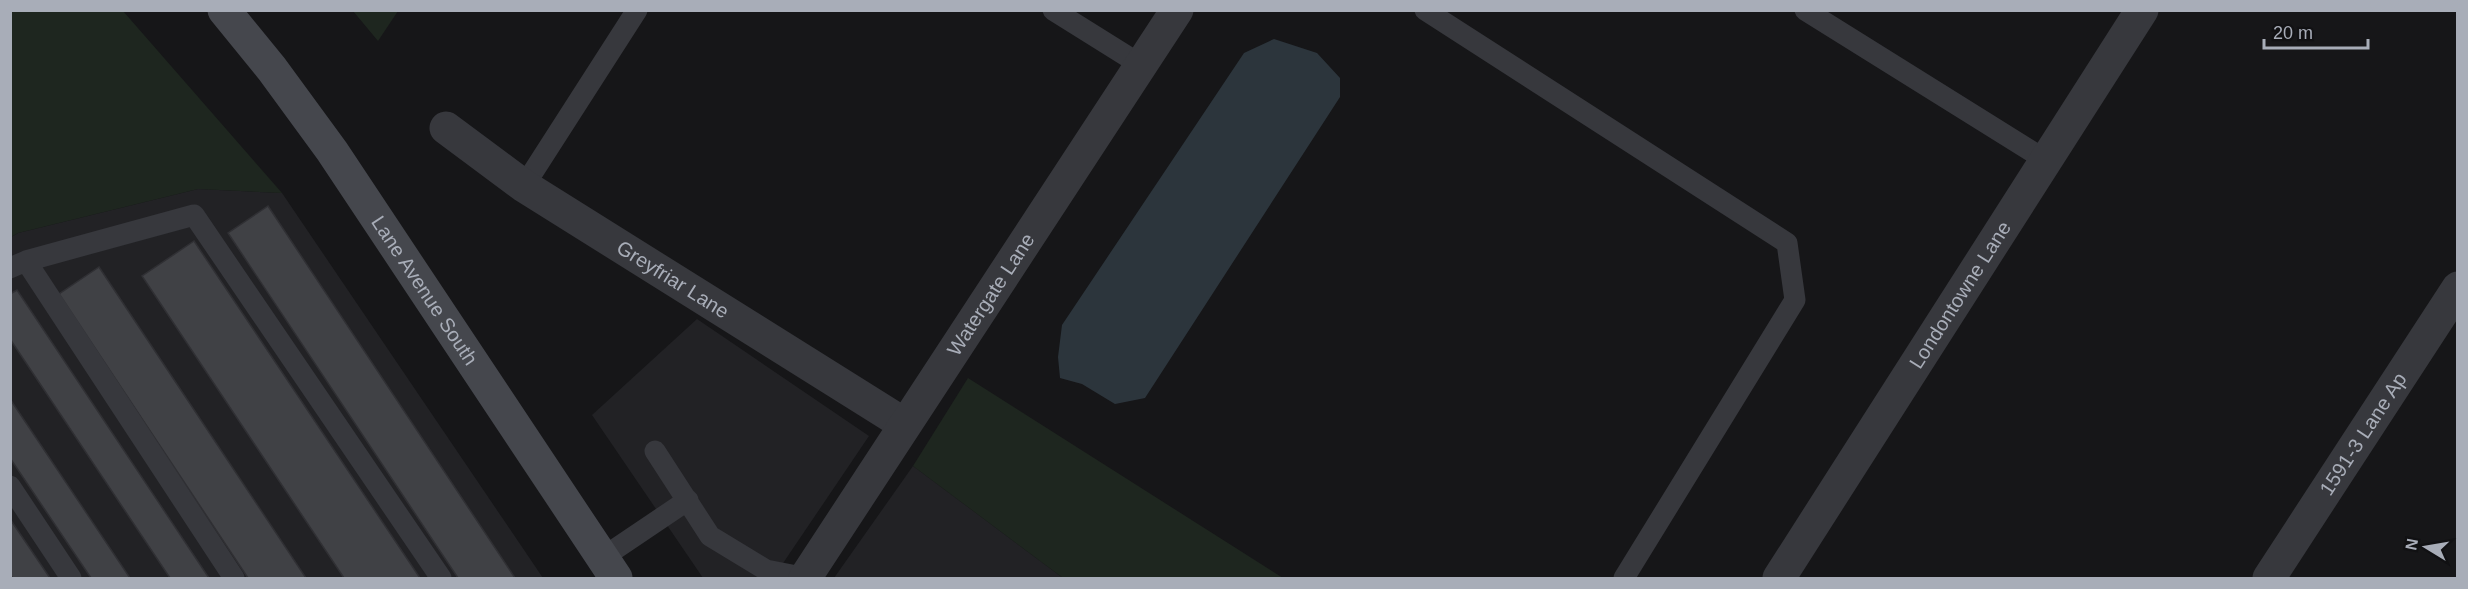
<svg xmlns="http://www.w3.org/2000/svg" width="2468" height="589" font-family="Arial,sans-serif">
	<style>
		.built { fill: #222225 }
		.green { fill: #1e261f }
		.water { fill: #2c353c }
		.building { fill: #404145; stroke: #303034; stroke-width: 1.5 }
		.lines { fill: none; stroke-linecap: round; stroke-linejoin: round }
		.service { stroke: #37383d; stroke-width: 21 }
		.minor { stroke: #37383d; stroke-width: 33 }
		.secondary { stroke: #45474d; stroke-width: 33 }
		.labels { text-anchor: middle; stroke-width: 5; stroke-linejoin: round; paint-order: stroke }
		.street-label { font-size: 20px; fill: #a8adb8; stroke: #111113 }
	</style>
	<rect width="100%" height="100%" fill="#161618"/>
	<path class="built" d="M 198,189 L 282,193 L 543,578 L 11,578 L 11,237 L 18,233 Z
		M 697,319 L 869,436 L 773,578 L 703,578 L 592,415 Z
		M 913,466 L 1063,578 L 834,578 Z"/>
	<path class="green" d="M 11,10 L 123,11 L 282,193 L 198,189 L 18,233 L 11,237 Z
		M 353,11 L 398,11 L 378,41 Z
		M 968,378 L 1283,578 L 1063,578 L 913,466 Z"/>
	<path class="water" d="M 1274,39 L 1317,53 L 1340,78 L 1340,97 L 1145,398 L 1115,404 L 1082,384 L 1060,378 L 1058,357 L 1062,325 L 1244,53 Z"/>
	<path class="building" d="M 268,206 L 515,578 L 458,578 L 228,233 Z
		M 194,241 L 420,578 L 344,578 L 142,276 Z
		M 99,267 L 306,578 L 248,578 L 59,294 Z
		M 17,290 L 209,578 L 170,578 L 10,339 L 10,294 Z
		M 10,399 L 130,578 L 91,578 L 10,458 Z
		M 10,519 L 50,578 L 13,578 L 10,575 Z"/>
	<g class="lines">
		<path class="service" d="M 1053,10 L 1141,65
			M 1425,10 L 1787,243 L 1795,300 L 1624,578
			M 1805,10 L 2047,161
			M 524,186 L 637,10
			M 26,261 L 234,578
			M 10,268 L 26,261 L 194,215 L 441,578
			M 655,451 L 710,536 L 766,570 L 807,578
			M 10,486 L 71,578
			M 602,558 L 688,500"/>
		<g class="minor">
			<path id="s1" d="M 446,128 L 524,186 L 904,424"/>
			<path id="s2" d="M 805,578 L 1177,10"/>
			<path id="s3" d="M 1779,578 L 2142,10"/>
			<path id="s4" d="M 2269,578 L 2458,288"/>
		</g>
		<path class="secondary" id="s5" d="M 224,10 L 272,69 L 332,151 L 616,578"/>
	</g>
	<g class="labels">
		<g class="street-label">
			<text dy="7" stroke="none"><textPath href="#s1" startOffset="273">Greyfriar Lane</textPath></text>
			<text dy="7" stroke="none"><textPath href="#s5" startOffset="345">Lane Avenue South</textPath></text>
			<text dy="7" stroke="none"><textPath href="#s2" startOffset="339">Watergate Lane</textPath></text>
			<text dy="7" stroke="none"><textPath href="#s3" startOffset="336">Londontowne Lane</textPath></text>
			<text dy="7" stroke="none"><textPath href="#s4" startOffset="172">1591-3 Lane Ap</textPath></text>
		</g>
	</g>
	<rect width="2468" height="589" fill="none" stroke="#a8adb8" stroke-width="24"/>
	<g transform="translate(2426 547) rotate(281)" stroke="#111113" stroke-width="4.5" paint-order="stroke">
	<path d="M0-4.5L10 22L0 15L-10 22Z" fill="#a8adb8"/>
	<text y="-9" font-size="16" font-weight="bold" text-anchor="middle" fill="#a8adb8">N</text>
	</g>
	<path d="M2264 39v9h104v-9" fill="none" stroke="#a8adb8" stroke-width="3"/>
	<text x="2273" y="39" font-size="18" fill="#a8adb8" stroke="#111113" stroke-width="4.5" paint-order="stroke">20 m</text>
</svg>
